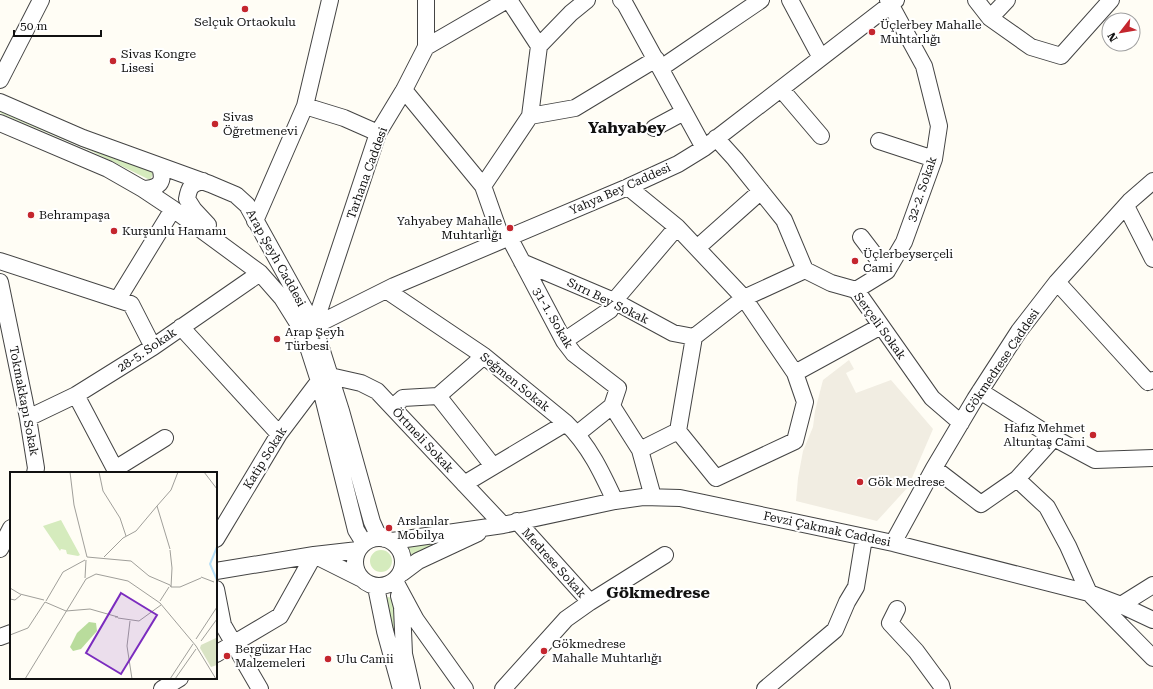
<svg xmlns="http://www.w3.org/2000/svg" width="1153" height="689" font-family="'Roboto Serif',serif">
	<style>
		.green { fill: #d5ebbd }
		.plaza { fill: #f1ede2 }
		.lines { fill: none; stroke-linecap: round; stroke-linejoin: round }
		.minor-casing { stroke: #444; stroke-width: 18 }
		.minor { stroke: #fff; stroke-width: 16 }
		.poi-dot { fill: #c4262e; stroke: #fff; stroke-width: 1.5 }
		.labels { text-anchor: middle; stroke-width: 4; stroke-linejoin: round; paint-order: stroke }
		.poi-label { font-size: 12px; fill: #111; stroke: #fff; text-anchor: start }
		.street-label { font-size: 12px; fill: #111; stroke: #fff }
		.district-label { font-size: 16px; font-weight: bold; fill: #111; stroke: #fff }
		.inset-river { fill: none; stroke: #b9e0f7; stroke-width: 2 }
		.inset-road { fill: none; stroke: #a09f9a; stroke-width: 1 }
		.view { fill: #7b2cbf; fill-opacity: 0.15; stroke: #7b2cbf; stroke-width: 2 }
		.inset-edge { fill: none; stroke: #111; stroke-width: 2 }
	</style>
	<rect width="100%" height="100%" fill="#fffdf5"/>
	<path class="green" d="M 0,110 L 154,172 L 150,180 L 91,151 L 0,113 Z
		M 457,533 L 414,559 L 406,545 Z
		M370 561a11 11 0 1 1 22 0a11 11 0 1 1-22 0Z
		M 389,597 L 396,602 L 399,662 L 383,598 Z"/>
	<path class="plaza" d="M 849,360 L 854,369 L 846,373 L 856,393 L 891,380 L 933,429 L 908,487 L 877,521 L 796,501 L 798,478 L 803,451 L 813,427 L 815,411 L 823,380 Z"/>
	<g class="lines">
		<g class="minor-casing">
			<path id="minor" d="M 509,0 L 539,46
				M 621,0 L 625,4 L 704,148
				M 790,0 L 821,58
				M 976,0 L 990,18 L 1031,47 L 1061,56 L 1111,0
				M 990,18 L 1007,0
				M 426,47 L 507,0
				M 661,68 L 761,0
				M 0,80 L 41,0
				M 781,89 L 821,136
				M 404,90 L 483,186 L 502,240
				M 0,102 L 83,138 L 210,184 L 236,195 L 247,205 L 314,326 L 341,411 L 372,522 L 377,533 L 385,539
				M 305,106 L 344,118 L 378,133
				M 530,116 L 575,108 L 656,59
				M 0,123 L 108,169 L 143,189 L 173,209 L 260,273 L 282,298 L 297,322 L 309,350 L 319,381 L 356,530 L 364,543
				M 654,128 L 684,112
				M 716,138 L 735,159 L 784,220 L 805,270
				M 879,141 L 934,159
				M 203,181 C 191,184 189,187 187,199 L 194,210 L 208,225
				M 483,186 L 530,116 L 539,46 L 571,13 L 587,0
				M 628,187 L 677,227 L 744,298 L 795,373 L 805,402 L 795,441 L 716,478 L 678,431
				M 143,189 C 159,188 165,183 160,167
				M 1126,206 L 1153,259
				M 255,221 L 305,106 L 330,0
				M 509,237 L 564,341 L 574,354 L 618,388 L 612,406
				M 861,237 L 887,271
				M 697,248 L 761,191
				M 0,261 L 131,304 L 153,347
				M 522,262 L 614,301 L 673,333 L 694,337
				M 0,282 L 28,418 L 36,468 L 35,473
				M 1057,282 L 1148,382 L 1153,380
				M 386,290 L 484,356 L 566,423 C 589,445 602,473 615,501
				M 856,290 L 887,271 L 904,242 L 934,159 L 939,126 L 924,66 L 888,0
				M 118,299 L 173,209
				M 314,326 L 394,286 L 628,187 L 678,164 L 704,148 L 896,0
				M 314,326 L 378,133 L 404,90 L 426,47 L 426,0
				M 181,327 L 279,434
				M 564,341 L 610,310 L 614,301 L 677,227
				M 795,373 L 881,326
				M 330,376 L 361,383 L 377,391 L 503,525
				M 980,391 L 1054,438 L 1095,460 L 1153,458
				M 76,395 L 115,469 L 119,473
				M 438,396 L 484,356
				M 612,406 L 640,450 L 653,497
				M 393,407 L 403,398 L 438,396 L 493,466
				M 28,418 L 76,395 L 153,347 L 260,273
				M 577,434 L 612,406
				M 640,450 L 678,431 L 694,337 L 744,298 L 805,270 L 831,283 L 856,290 L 932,398 L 961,423
				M 934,468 L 981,504 L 1017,479 L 1054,438
				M 115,469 L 165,438
				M 1017,479 L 1047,507 L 1068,546 L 1089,593 L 1153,658
				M 464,484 L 566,423
				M355 562a24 24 0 1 1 48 0a24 24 0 1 1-48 0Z
				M 216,539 L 279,434 L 319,381
				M 392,541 L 503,525 L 615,501 L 643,497 L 680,498 L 893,543 L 1089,593 L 1121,605 L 1153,620
				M 893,543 L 934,468 L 975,399 L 1019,331 L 1057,282 L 1130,201 L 1153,181
				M 0,549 L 11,528
				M 314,555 L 360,578
				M 216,571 L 314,555 L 358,550
				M 402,573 L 418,561 L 478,533
				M 395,581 L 416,620 L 465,689
				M 376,587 L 385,631 L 401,689
				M 216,589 L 223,625 L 260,689
				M 399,596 L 402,607 L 404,654 L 412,689
				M 590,602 L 665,555
				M 1121,605 L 1153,585
				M 897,609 L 890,623 L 916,651 L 941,685 L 942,689
				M 0,637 L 11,633
				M 216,654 L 280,616 L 314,555
				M 162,689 L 180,678
				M 503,689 L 566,619 L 590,602 L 517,521
				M 765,689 L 835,630 L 847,602 L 856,587 L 864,538"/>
		</g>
		<use href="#minor" class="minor"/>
	</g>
	<g class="poi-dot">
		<circle cx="245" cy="9" r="4"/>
		<circle cx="872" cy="32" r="4"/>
		<circle cx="113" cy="61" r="4"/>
		<circle cx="215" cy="124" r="4"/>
		<circle cx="31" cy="215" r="4"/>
		<circle cx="510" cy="228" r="4"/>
		<circle cx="114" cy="231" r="4"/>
		<circle cx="855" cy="261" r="4"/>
		<circle cx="277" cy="339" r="4"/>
		<circle cx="1093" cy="435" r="4"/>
		<circle cx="860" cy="482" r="4"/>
		<circle cx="389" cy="528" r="4"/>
		<circle cx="544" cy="651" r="4"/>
		<circle cx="227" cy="656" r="4"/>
		<circle cx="328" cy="659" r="4"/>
	</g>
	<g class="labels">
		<g class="poi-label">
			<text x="245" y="26" text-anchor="middle">Selçuk Ortaokulu</text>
			<text x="880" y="29">Üçlerbey Mahalle<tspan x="880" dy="14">Muhtarlığı</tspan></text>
			<text x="121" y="58">Sivas Kongre<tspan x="121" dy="14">Lisesi</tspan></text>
			<text x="223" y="121">Sivas<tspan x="223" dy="14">Öğretmenevi</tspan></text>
			<text x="39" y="219">Behrampaşa</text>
			<text x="502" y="225" text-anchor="end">Yahyabey Mahalle<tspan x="502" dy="14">Muhtarlığı</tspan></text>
			<text x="122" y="235">Kurşunlu Hamamı</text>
			<text x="863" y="258">Üçlerbeyserçeli<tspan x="863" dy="14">Cami</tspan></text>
			<text x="285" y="336">Arap Şeyh<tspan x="285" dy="14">Türbesi</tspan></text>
			<text x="1085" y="432" text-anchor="end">Hafız Mehmet<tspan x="1085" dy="14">Altuntaş Cami</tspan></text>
			<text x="868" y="486">Gök Medrese</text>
			<text x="397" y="525">Arslanlar<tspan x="397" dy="14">Mobilya</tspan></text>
			<text x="552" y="648">Gökmedrese<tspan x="552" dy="14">Mahalle Muhtarlığı</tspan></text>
			<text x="235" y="653">Bergüzar Hac<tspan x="235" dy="14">Malzemeleri</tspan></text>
			<text x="336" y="663">Ulu Camii</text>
		</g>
		<g class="street-label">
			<text transform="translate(367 173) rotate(-70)" y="4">Tarhana Caddesi</text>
			<text transform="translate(620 189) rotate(-24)" y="4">Yahya Bey Caddesi</text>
			<text transform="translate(922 189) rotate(-71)" y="4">32-2. Sokak</text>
			<text transform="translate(276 258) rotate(61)" y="4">Arap Şeyh Caddesi</text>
			<text transform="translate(608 301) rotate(26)" y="4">Sırrı Bey Sokak</text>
			<text transform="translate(553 318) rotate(60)" y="4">31-1. Sokak</text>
			<text transform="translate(880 326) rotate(54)" y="4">Serçeli Sokak</text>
			<text transform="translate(147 350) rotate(-34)" y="4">28-5. Sokak</text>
			<text transform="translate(1002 361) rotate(-56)" y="4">Gökmedrese Caddesi</text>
			<text transform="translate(515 382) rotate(39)" y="4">Seğmen Sokak</text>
			<text transform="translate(24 401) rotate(79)" y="4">Tokmakkapı Sokak</text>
			<text transform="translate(423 440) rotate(47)" y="4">Örtmeli Sokak</text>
			<text transform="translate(265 458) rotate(-58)" y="4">Katip Sokak</text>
			<text transform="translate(827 529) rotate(12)" y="4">Fevzi Çakmak Caddesi</text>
			<text transform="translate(554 563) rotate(48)" y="4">Medrese Sokak</text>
		</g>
		<g class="district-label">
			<text x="627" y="133">Yahyabey</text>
			<text x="658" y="598">Gökmedrese</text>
		</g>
	</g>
	<g transform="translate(10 472)">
		<rect width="207" height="207" fill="#fffdf5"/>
		<path d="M 51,48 L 70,83 L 68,84 L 57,82 L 56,78 L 51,77 L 50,79 L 33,54 Z" fill="#d5ebbd"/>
		<path d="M 79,150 L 86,151 L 87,159 L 71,177 L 63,179 L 60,175 L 67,161 Z" fill="#b9dc9c"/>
		<path d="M 206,166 L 207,193 L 201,195 L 190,176 L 191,173 Z" fill="#d9e3c4"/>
		<path class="inset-river" d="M 207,75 L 200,92 L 207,108"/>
		<path class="inset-road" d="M 60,0 L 64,33 L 77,85M 89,0 L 93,19 L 110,46 L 116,64M 194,0 L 207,17M 160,77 L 147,34 L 161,18 L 168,0M 77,85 L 121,89 L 139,104 L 160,113M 94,85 L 113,66 L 126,59 L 147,34M 191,105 L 204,110M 75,106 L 76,88M 160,113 L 161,115 L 162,96 L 160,78M 161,115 L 170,115 L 191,106M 0,116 L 10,122 L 34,128M 0,127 L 5,128 L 11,123M 36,129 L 53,100 L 75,88M 150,129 L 159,115M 35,130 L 56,139M 56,139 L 80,137 L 108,145 L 105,145M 108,146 L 129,149 L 151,133M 120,149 L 117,174 L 122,207M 0,163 L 18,156 L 35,130M 186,167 L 207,135M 191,169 L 207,147M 15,207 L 76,107 L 86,102 L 118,109 L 150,131 L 186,174 L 206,207M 44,207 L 64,207M 160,207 L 183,172M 165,207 L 186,177"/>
		<path class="view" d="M 111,121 L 147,143 L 111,202 L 76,181 Z"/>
		<rect width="207" height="207" class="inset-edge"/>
	</g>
	<g transform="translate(1121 32) rotate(239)"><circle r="19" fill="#ffffff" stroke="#a0a0a0"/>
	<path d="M0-3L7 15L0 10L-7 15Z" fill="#c4262e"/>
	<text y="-6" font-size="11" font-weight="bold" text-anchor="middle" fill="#111111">N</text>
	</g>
	<path d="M14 30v6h87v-6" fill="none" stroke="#111111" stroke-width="2"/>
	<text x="20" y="30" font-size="12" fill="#111111" stroke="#ffffff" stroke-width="3" paint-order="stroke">50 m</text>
</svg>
